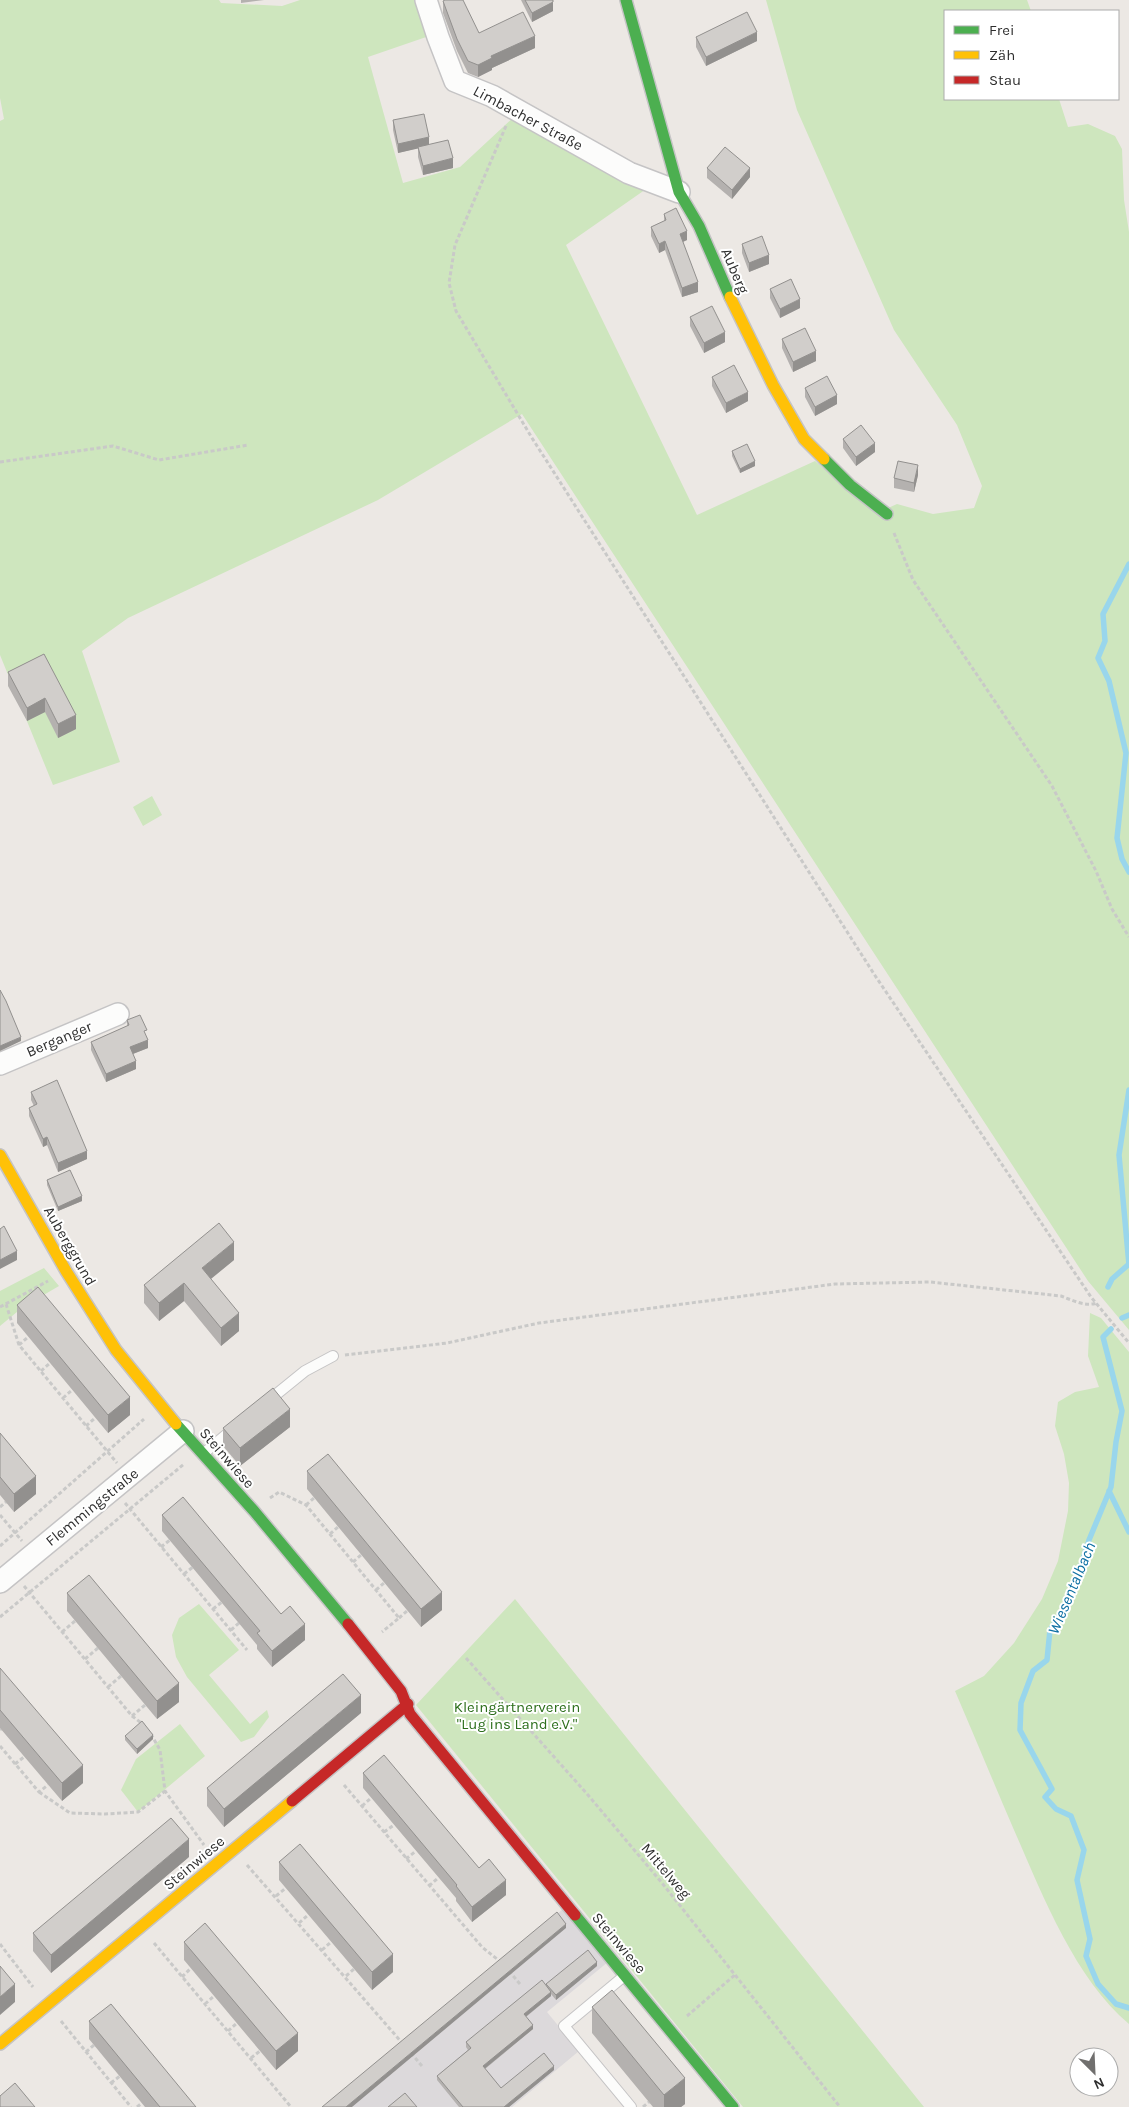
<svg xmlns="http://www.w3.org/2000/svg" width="1129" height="2107" font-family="Karla,sans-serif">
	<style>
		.industrial { fill: #dcd9db }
		.green { fill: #cee6be }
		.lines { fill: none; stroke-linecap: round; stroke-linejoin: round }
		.stream { stroke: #99d6ec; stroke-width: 5.5 }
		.lane-casing { stroke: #c5c4c5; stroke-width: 12 }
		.street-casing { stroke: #c5c4c5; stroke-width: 24 }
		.fast-casing { stroke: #c5c4c5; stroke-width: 14 }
		.slow-casing { stroke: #c5c4c5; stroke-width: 14 }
		.jam-casing { stroke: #c5c4c5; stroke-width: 14 }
		.path { stroke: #c9c9c8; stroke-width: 3; stroke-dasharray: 4 2.5; stroke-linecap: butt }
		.lane { stroke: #fcfcfb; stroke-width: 10 }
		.street { stroke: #fcfcfb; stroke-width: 21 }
		.fast { stroke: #4caf50; stroke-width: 11 }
		.slow { stroke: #ffc107; stroke-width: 11 }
		.jam { stroke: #c62828; stroke-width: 11 }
		.wall { fill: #b4b1af }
		.shaded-wall { fill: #92908e }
		.building { fill: #d1cecb; stroke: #92908e }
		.labels { text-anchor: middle; stroke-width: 4; stroke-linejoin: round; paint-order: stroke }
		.street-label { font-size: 15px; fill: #2e2e2e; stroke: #fff }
		.park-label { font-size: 15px; fill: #2c6e1b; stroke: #fff }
		.water-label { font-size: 16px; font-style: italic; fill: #0d6fa3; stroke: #fff }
	</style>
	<rect width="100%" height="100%" fill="#ece8e4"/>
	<path class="industrial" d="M 563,1909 L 608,1962 L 547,2012 L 579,2051 L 512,2107 L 326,2107 Z"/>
	<path class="green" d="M 0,0 L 219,0 L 221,3 L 282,6 L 300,0 L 423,0 L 432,35 L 368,57 L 403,183 L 460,167 L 516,115 L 649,187 L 566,245 L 697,515 L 815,461 L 877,513 L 897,504 L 933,514 L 974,508 L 982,486 L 957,425 L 894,330 L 797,110 L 766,0 L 1027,0 L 1031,11 L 945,11 L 945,99 L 1059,99 L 1068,127 L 1088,124 L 1115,136 L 1122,149 L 1124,200 L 1129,232 L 1129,1330 L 1088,1281 L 522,414 L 378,500 L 128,618 L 82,651 L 120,762 L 53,785 L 0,655 L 0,121 L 4,119 L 0,98 Z
		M 152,796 L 162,815 L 143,826 L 133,807 Z
		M 44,1268 L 59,1286 L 23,1307 L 0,1326 L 0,1291 Z
		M 1090,1313 L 1101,1318 L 1129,1352 L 1129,2024 C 1075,1979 1042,1894 1014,1830 C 994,1784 975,1737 955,1691 L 984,1676 L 1014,1643 L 1042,1599 L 1058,1561 L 1068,1511 L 1069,1483 L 1064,1454 L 1055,1426 L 1058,1402 L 1075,1392 L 1099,1387 L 1088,1356 Z
		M 515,1599 L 924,2107 L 743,2107 L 416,1705 Z
		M 199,1604 L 239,1650 L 209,1675 L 250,1724 L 267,1710 L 269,1717 L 254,1737 L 241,1742 L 187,1677 L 176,1657 L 172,1635 L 179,1618 Z
		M 180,1724 L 205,1756 L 138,1812 L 121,1790 L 136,1759 Z"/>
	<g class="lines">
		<path class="stream" d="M 1129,564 L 1103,614 L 1105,641 L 1098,658 L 1109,681 L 1126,753 L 1117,838 L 1122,859 L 1129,872
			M 1129,1090 L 1119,1155 L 1129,1265
			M 1108,1287 L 1112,1279 L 1129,1264
			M 1122,1318 L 1129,1315
			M 1111,1329 L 1103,1337 L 1122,1411 L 1116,1442 L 1111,1487 L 1089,1540 L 1071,1597 L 1050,1630 L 1047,1660 L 1033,1671 L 1021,1703 L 1020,1730 L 1052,1789 L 1045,1797 L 1056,1809 L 1071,1816 L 1084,1850 L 1077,1880 L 1090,1939 L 1086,1956 L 1098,1984 L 1116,2004 L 1129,2008
			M 1109,1491 L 1129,1532"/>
		<g class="lane-casing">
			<path id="lane" d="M 268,1401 L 305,1371 L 333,1356
				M 204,1453 L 233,1429
				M 623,1977 L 564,2026 L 631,2107"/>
		</g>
		<g class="street-casing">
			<path id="street" d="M 426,0 L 438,37 L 455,81 L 492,96 L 629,173 L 679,192
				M 0,1064 L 118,1014
				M 0,1582 L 183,1431"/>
		</g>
		<g class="fast-casing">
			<path id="fast" d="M 626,0 L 679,192 L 699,226 L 730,297
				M 824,459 L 850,485 L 887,514
				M 176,1424 L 254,1511 L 348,1624
				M 575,1915 L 733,2107"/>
		</g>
		<g class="slow-casing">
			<path id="slow" d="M 730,297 L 773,385 L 804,439 L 824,459
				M 0,1155 L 66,1271 L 116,1350 L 176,1424
				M 0,2044 L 292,1801"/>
		</g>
		<g class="jam-casing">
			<path id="jam" d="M 348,1624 L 401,1691 L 410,1714 L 575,1915
				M 292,1801 L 408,1704"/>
		</g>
		<path class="path" d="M 506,126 L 455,245 L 449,283 L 456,311 L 532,438 L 874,974 L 1091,1297 L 1129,1343
			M 0,462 L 113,446 L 159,460 L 248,445
			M 894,533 L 913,580 L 1052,786 L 1096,871 L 1112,909 L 1129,937
			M 6,1304 L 19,1345 L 117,1463
			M 0,1307 L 48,1281
			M 19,1345 L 28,1337
			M 345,1355 L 447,1343 L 539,1323 L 835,1284 L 930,1282 L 1061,1296 C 1072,1300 1085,1307 1097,1303
			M 41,1371 L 50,1363
			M 63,1398 L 72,1390
			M 86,1426 L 95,1418
			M 270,1498 L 279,1492 L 306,1505 L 399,1618 L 382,1632
			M 125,1503 L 247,1650
			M 306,1505 L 314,1498
			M 0,1507 L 6,1502
			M 0,1515 L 22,1541
			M 330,1534 L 338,1527
			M 0,1546 L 144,1419
			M 161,1547 L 170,1540
			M 353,1562 L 361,1555
			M 184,1574 L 193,1567
			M 24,1586 L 132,1716 L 145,1705
			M 376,1590 L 384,1583
			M 213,1609 L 222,1602
			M 0,1617 L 184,1464
			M 399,1618 L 407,1611
			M 231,1630 L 239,1623
			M 62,1632 L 75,1621
			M 466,1658 L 588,1795 L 662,1883 L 840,2107
			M 85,1659 L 98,1648
			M 108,1687 L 121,1676
			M 132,1716 L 144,1725
			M 0,1730 L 1,1729
			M 151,1734 L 160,1750 L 165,1791 L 204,1845
			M 0,1746 L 39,1792 L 48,1785
			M 15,1764 L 24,1757
			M 344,1785 L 482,1947 L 502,1963
			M 39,1792 L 70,1813 L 105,1814 L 138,1812 L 165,1791
			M 362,1806 L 371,1798
			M 384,1832 L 394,1825
			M 406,1859 L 416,1851
			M 247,1865 L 404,2045
			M 429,1886 L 438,1878
			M 276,1896 L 286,1888
			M 299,1923 L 308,1915
			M 154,1943 L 291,2107
			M 0,1944 L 33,1987
			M 322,1950 L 331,1942
			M 509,1971 L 520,1984
			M 346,1976 L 354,1969
			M 182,1977 L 191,1968
			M 205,2004 L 214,1996
			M 687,2016 L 736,1974
			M 61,2021 L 131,2107
			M 228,2031 L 237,2023
			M 86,2052 L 94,2045
			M 411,2053 L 422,2066
			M 251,2058 L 260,2051
			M 111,2083 L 120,2076
			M 137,2107 L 142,2103
			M 643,2107 L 649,2102"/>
		<use href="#lane" class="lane"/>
		<use href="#street" class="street"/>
		<use href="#fast" class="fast"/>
		<use href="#slow" class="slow"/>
		<use href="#jam" class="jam"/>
	</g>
	<path class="wall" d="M 241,0 L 264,0 L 241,3 Z
		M 521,0 L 553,0 L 553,11 L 532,22 Z
		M 443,1 L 479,33 L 535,48 L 492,68 L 492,70 L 478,77 L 468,73 L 457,51 L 443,13 Z
		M 696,37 L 757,41 L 706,66 L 696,47 Z
		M 393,120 L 429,145 L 453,168 L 423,175 L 418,157 L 418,148 L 398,153 L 393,130 Z
		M 707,168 L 750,177 L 732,199 L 707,178 Z
		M 664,214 L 687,240 L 683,242 L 698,292 L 682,297 L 665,250 L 659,253 L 651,236 L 651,227 L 664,221 Z
		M 742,244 L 769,264 L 749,272 L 742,253 Z
		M 770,289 L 800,308 L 780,318 L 770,298 Z
		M 690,317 L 725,342 L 704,353 L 690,326 Z
		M 782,339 L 816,361 L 793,372 L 782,348 Z
		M 712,377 L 748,401 L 726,413 L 712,386 Z
		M 805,388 L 837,404 L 815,416 L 805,397 Z
		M 843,439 L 875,452 L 856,466 L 843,448 Z
		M 732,451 L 755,466 L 740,473 L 732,456 Z
		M 918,475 L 914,492 L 894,488 L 894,478 Z
		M 44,654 L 76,729 L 58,738 L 45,712 L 27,721 L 8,686 L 8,672 Z
		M 127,1020 L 147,1037 L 148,1048 L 133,1054 L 136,1069 L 106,1082 L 91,1050 L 91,1042 L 127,1026 Z
		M 31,1092 L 87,1159 L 58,1172 L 47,1145 L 43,1147 L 29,1116 L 29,1108 L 34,1106 L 31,1100 Z
		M 47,1180 L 82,1201 L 58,1211 L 47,1185 Z
		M 234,1260 L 211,1279 L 239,1331 L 221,1346 L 184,1301 L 159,1321 L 144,1303 L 144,1285 Z
		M 17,1305 L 130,1415 L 108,1433 L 17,1323 Z
		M 290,1427 L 240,1466 L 223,1446 L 223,1428 Z
		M 0,1433 L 36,1494 L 14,1512 L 0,1495 Z
		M 307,1471 L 442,1610 L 421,1627 L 307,1489 Z
		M 162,1515 L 281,1614 L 305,1640 L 272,1667 L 257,1649 L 257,1645 L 162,1531 Z
		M 67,1593 L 179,1702 L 157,1719 L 67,1611 Z
		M 0,1668 L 83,1783 L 62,1801 L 0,1728 Z
		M 361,1713 L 224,1827 L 207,1806 L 207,1788 Z
		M 125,1736 L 153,1739 L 137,1754 L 125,1740 Z
		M 363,1773 L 479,1868 L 506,1895 L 472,1922 L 456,1901 L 456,1898 L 363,1788 Z
		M 189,1857 L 51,1973 L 33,1951 L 33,1933 Z
		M 279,1862 L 393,1972 L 372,1990 L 279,1880 Z
		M 184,1942 L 298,2051 L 276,2070 L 184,1960 Z
		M 597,1966 L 556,2000 L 551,1994 L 551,1996 L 526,2017 L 533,2029 L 485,2069 L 501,2088 L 554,2070 L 509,2107 L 459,2107 L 437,2080 L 437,2076 L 468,2050 L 466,2047 L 466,2042 L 546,1986 L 546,1984 Z
		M 592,2007 L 685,2104 L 681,2107 L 653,2107 L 592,2033 Z
		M 89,2021 L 196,2107 L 145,2107 L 89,2039 Z"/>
	<path class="shaded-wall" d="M 553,2 L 553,11 L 532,22 L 532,13 Z
		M 757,32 L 757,41 L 706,66 L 706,57 Z
		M 535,36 L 535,48 L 492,68 L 492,70 L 478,77 L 478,65 L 491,56 Z
		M 429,137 L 429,146 L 398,153 L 398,144 Z
		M 453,158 L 453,168 L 423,175 L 423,166 Z
		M 750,168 L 750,177 L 732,199 L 732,190 Z
		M 687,231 L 687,240 L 680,243 L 680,234 Z
		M 665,241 L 665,250 L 659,253 L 659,244 Z
		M 769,255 L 769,264 L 749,272 L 749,263 Z
		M 698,282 L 698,292 L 682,297 L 682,288 Z
		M 800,299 L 800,308 L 780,318 L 780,309 Z
		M 725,332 L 725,342 L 704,353 L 704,343 Z
		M 816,351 L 816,361 L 793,372 L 793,362 Z
		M 748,392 L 748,401 L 726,413 L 726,403 Z
		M 837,395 L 837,404 L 815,416 L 815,407 Z
		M 875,443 L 875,452 L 856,466 L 856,457 Z
		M 755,461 L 755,466 L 740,473 L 740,469 Z
		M 918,465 L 918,475 L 914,492 L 914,483 Z
		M 45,698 L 45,712 L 27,721 L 27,708 Z
		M 76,715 L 76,729 L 58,738 L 58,724 Z
		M 21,1037 L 21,1041 L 0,1051 L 0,1046 Z
		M 148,1040 L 148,1048 L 130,1055 L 130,1047 Z
		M 136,1061 L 136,1069 L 106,1082 L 106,1074 Z
		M 47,1137 L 47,1145 L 43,1147 L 43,1139 Z
		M 87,1151 L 87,1159 L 58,1172 L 58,1163 Z
		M 82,1196 L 82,1201 L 58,1211 L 58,1207 Z
		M 234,1242 L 234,1260 L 202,1286 L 202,1268 Z
		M 17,1251 L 17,1260 L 0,1269 L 0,1260 Z
		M 184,1283 L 184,1301 L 159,1321 L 159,1303 Z
		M 239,1313 L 239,1331 L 221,1346 L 221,1328 Z
		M 130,1397 L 130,1415 L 108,1433 L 108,1415 Z
		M 290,1409 L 290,1427 L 240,1466 L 240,1448 Z
		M 36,1476 L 36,1494 L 14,1512 L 14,1494 Z
		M 442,1592 L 442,1610 L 421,1627 L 421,1609 Z
		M 305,1624 L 305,1640 L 272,1667 L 272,1651 Z
		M 179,1683 L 179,1702 L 157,1719 L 157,1701 Z
		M 361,1695 L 361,1713 L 224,1827 L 224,1809 Z
		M 153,1735 L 153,1739 L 137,1754 L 137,1749 Z
		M 83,1765 L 83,1783 L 62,1801 L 62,1783 Z
		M 189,1839 L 189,1857 L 51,1973 L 51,1955 Z
		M 506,1880 L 506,1895 L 472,1922 L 472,1907 Z
		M 566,1924 L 566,1928 L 352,2107 L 346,2107 Z
		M 393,1954 L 393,1972 L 372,1990 L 372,1972 Z
		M 597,1962 L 597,1966 L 556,2000 L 556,1995 Z
		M 15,1984 L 15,2002 L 0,2015 L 0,1997 Z
		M 551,1992 L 551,1996 L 524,2018 L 524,2014 Z
		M 533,2025 L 533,2029 L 483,2070 L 483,2066 Z
		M 298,2033 L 298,2051 L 276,2070 L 276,2051 Z
		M 554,2066 L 554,2070 L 509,2107 L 504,2107 Z
		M 685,2078 L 685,2104 L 681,2107 L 664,2107 L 664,2095 Z"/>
	<path class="building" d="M 445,0 L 463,0 L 479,33 L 523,12 L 535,36 L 491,56 L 492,58 L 478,65 L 468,61 L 457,39 L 443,1 Z
		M 525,0 L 553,0 L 553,2 L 532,13 Z
		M 747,12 L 757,32 L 706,57 L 696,37 Z
		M 424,114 L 429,137 L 398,144 L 393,120 Z
		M 448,140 L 453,158 L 423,166 L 418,147 Z
		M 725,147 L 750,168 L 732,190 L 707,168 Z
		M 676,208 L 687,231 L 680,234 L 698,282 L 682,288 L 665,241 L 659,244 L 651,227 L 666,220 L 664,214 Z
		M 762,236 L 769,255 L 749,263 L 742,244 Z
		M 791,279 L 800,299 L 780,309 L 770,289 Z
		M 712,306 L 725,332 L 704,343 L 690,317 Z
		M 805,328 L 816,351 L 793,362 L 782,339 Z
		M 734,365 L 748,392 L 726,403 L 712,377 Z
		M 827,376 L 837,395 L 815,407 L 805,388 Z
		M 861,425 L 875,443 L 856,457 L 843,439 Z
		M 747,444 L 755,461 L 740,469 L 732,451 Z
		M 898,461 L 918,465 L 914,483 L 894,478 Z
		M 44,654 L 76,715 L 58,724 L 45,698 L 27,708 L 8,672 Z
		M 0,990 L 6,1001 L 21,1037 L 0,1046 Z
		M 140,1015 L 147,1030 L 144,1031 L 148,1040 L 130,1047 L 136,1061 L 106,1074 L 91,1042 L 129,1025 L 127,1020 Z
		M 57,1080 L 87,1151 L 58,1163 L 47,1137 L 43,1139 L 29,1108 L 37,1104 L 31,1092 Z
		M 70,1170 L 82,1196 L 58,1207 L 47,1180 Z
		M 219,1223 L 234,1242 L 202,1268 L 239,1313 L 221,1328 L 184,1283 L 159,1303 L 144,1285 Z
		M 4,1226 L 17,1251 L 0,1260 L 0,1229 Z
		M 38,1287 L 130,1397 L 108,1415 L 17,1305 Z
		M 273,1388 L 290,1409 L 240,1448 L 223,1428 Z
		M 0,1433 L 36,1476 L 14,1494 L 0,1477 Z
		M 328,1454 L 442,1592 L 421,1609 L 307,1471 Z
		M 183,1497 L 281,1614 L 290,1606 L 305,1624 L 272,1651 L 257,1633 L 260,1631 L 162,1515 Z
		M 89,1575 L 179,1683 L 157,1701 L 67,1593 Z
		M 0,1668 L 83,1765 L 62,1783 L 0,1710 Z
		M 343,1674 L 361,1695 L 224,1809 L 207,1788 Z
		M 142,1721 L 153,1735 L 137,1749 L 125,1736 Z
		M 384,1755 L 479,1868 L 489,1859 L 506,1880 L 472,1907 L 456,1886 L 457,1885 L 363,1773 Z
		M 171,1818 L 189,1839 L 51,1955 L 33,1933 Z
		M 300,1844 L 393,1954 L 372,1972 L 279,1862 Z
		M 557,1912 L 566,1924 L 346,2107 L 322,2107 Z
		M 205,1923 L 298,2033 L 276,2051 L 184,1942 Z
		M 588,1950 L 597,1962 L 556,1995 L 546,1984 Z
		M 0,1966 L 15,1984 L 0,1997 Z
		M 542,1980 L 551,1992 L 524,2014 L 533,2025 L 483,2066 L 501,2088 L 544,2053 L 554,2066 L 504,2107 L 463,2107 L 437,2076 L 471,2048 L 466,2042 Z
		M 612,1990 L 685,2078 L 664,2095 L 592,2007 Z
		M 111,2004 L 196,2107 L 160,2107 L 89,2021 Z
		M 15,2083 L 35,2107 L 0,2107 L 0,2096 Z
		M 405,2093 L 417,2107 L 388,2107 Z"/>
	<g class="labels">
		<g class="street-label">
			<text transform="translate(528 118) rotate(28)" y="5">Limbacher Straße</text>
			<text transform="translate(735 271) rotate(67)" y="5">Auberg</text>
			<text transform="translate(59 1039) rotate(-23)" y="5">Berganger</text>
			<text transform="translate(70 1246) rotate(60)" y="5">Auberggrund</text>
			<text transform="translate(227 1458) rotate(49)" y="5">Steinwiese</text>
			<text transform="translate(92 1507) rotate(-39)" y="5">Flemmingstraße</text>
			<text transform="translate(194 1863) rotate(-40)" y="5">Steinwiese</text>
			<text transform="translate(666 1871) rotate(50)" y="5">Mittelweg</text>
			<text transform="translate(619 1943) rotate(50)" y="5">Steinwiese</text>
		</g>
		<g class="park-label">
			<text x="517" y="1712">Kleingärtnerverein<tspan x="517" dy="17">"Lug ins Land e.V."</tspan></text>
		</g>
		<g class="water-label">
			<text transform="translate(1071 1588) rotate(-67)" y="6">Wiesentalbach</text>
		</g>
	</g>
	<rect x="944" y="10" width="175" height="90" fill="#ffffff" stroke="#ababab"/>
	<rect x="954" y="26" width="25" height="8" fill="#4caf50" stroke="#ababab"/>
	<text x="989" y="35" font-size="15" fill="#2e2e2e">Frei</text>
	<rect x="954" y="51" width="25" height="8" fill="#ffc107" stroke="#ababab"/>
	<text x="989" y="60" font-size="15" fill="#2e2e2e">Zäh</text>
	<rect x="954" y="76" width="25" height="8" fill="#c62828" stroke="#ababab"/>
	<text x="989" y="85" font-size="15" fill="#2e2e2e">Stau</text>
	<g transform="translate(1094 2072) rotate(156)"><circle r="24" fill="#ffffff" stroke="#ababab"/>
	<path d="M0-4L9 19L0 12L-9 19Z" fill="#706f6e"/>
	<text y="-8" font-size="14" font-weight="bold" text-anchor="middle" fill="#2e2e2e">N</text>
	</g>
</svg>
